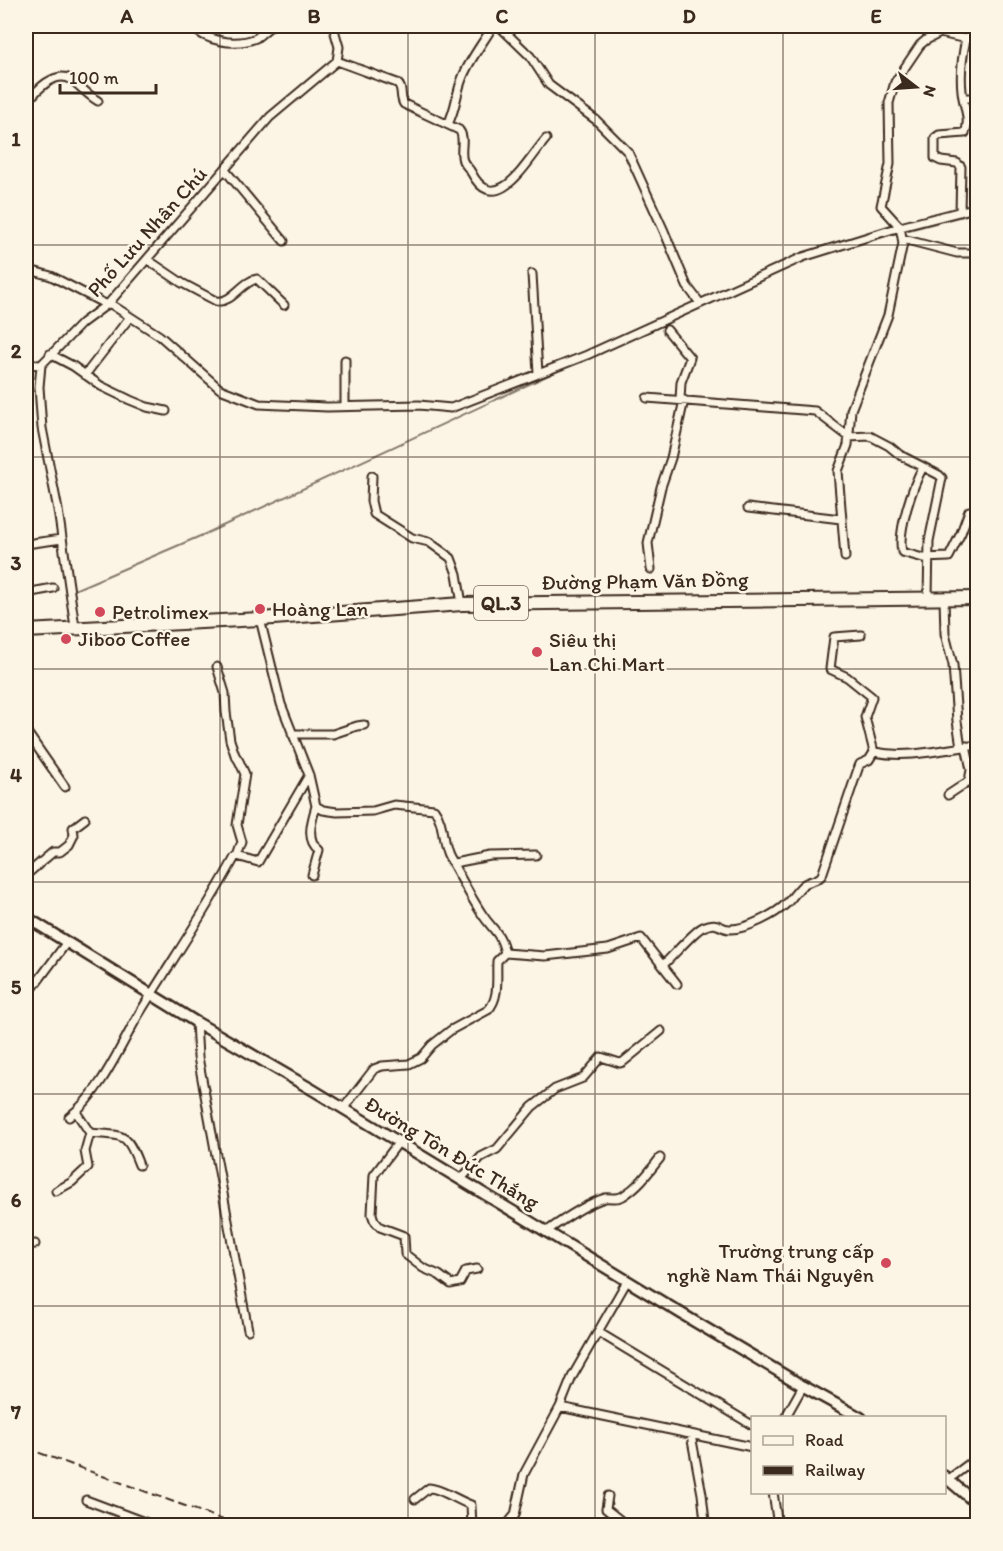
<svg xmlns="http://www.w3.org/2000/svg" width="1003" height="1551" font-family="Itim,sans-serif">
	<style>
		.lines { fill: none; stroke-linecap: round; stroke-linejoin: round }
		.stream { stroke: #85796b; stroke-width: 2 }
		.street-casing { stroke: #3b2a1e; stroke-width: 11 }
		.secondary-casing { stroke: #3b2a1e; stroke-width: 14 }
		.highway-casing { stroke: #3b2a1e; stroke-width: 16 }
		.street { stroke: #fcf5e5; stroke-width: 7 }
		.secondary { stroke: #fcf5e5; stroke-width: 9 }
		.highway { stroke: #fcf5e5; stroke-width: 12 }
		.rail { stroke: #3b2a1e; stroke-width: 2; stroke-dasharray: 9 4.5; stroke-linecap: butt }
		.grid { fill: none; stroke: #3b2a1e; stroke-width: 1.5; stroke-opacity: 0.55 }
		.poi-dot { fill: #d1495b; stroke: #fcf5e5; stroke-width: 2 }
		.labels { text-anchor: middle; stroke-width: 5; stroke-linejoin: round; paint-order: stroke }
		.shield { fill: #fcf5e5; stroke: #75675a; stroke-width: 1.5 }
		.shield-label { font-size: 20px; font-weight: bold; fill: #3b2a1e }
		.street-label { font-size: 21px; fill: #3b2a1e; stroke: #fcf5e5 }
		.poi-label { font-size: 21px; fill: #3b2a1e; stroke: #fcf5e5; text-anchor: start }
		.neatline { fill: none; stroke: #3b2a1e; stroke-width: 2 }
		.grid-label { font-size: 20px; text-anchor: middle; font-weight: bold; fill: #3b2a1e }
	</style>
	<rect width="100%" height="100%" fill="#fcf5e5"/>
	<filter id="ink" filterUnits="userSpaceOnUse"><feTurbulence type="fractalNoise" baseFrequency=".0167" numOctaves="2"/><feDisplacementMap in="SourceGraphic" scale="12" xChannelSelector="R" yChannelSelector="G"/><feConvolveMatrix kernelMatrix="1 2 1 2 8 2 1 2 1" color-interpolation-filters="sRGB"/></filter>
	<g filter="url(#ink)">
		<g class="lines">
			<path class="stream" d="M 855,244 L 978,212
				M 72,591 L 205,534 L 577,362"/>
			<g class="street-casing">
				<path id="street" d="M 191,26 C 206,41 235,47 256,38 C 261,35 266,29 271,26
					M 499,26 L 530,56 L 549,85 L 596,120 L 628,152 L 664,231 L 687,286 L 700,303
					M 337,61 L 397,83 C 404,88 399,97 404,104 L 459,130 C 466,138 459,151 463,161 C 465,165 469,168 471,172 C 496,220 527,161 546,139
					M 963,98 L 978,98
					M 26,103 C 36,91 55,69 72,80 C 81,87 88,95 98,101
					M 448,124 C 456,109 456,94 462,79 C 469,60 483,43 493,26
					M 225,170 L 284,241
					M 960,212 L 961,167 L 957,163 L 941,161 L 935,158 L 935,138 L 939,135 L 965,133 C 971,119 963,105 962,91 C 960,73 962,57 966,39
					M 903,239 L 957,253 L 978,253
					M 148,260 L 182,283 L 216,301 C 232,304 242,281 257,279 L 284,305
					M 26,269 L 51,276 L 107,305
					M 532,274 L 538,373
					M 109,303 L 160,336 L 220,389 L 259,404 L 327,407 L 419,405 L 451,408 L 587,355 L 803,257 L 900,227 L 978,207
					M 667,330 L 690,358 L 681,382 L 680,400
					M 50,354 L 73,366 L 101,386 L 130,400 L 147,407 L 166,411
					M 26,364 L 41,365
					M 85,375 L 130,317
					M 647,398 L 815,411 L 849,437 L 870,436 L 889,446 L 900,455 L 939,475 L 942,478 L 929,541 L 928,598
					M 345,406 L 345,360
					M 923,467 C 913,485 897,532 902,552 L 923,558 L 949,557 L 961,533 L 969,511
					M 372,476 L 371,501 L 374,514 L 412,538 L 429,542 L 451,558 L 457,574 L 462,604
					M 748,508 L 841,519
					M 26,544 L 62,539
					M 845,557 L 838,471 L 848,445 L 851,410 L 888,315 L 903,243 L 900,227 L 881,206 L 890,164 L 889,103 L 895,82 L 920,45 L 926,40 L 940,33 L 966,39 L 977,26
					M 651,569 L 648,543 L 661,487 L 671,458 L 684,400
					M 26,593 L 53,588
					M 944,598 L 945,634 L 953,665 L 957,721 L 961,747
					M 260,619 L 281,704 L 309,775 L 316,806 L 323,810 L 337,812 L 373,811 L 394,805 L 434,809 C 445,823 441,843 449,857 C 460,876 470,896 482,914 C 493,931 500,931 505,953
					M 75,627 L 58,510 L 42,428 L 39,387 L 41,365 L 82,323 L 109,303 L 270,117 L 337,61 L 339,47 L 333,26
					M 217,667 L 225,693 L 226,712 L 230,740 L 235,755 L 239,761 L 245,774 L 237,825 L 242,842 L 237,856
					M 26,731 L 65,787
					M 292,734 L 333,734 L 357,726 L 364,725
					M 874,752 C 910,759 943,749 978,745
					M 948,795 L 969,781 L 971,770 L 966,746
					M 454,863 L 490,856 L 536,855
					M 26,875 L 53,852 L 60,852 L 69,845 L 74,835 L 73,828 L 85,819
					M 312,875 L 319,850 C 305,840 312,820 316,806
					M 663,965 C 671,958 695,930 703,927 C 719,920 718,928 729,929 C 746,930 776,914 787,903 C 793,897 797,890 803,885 C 809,880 817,882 822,875 L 858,769 L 860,764 L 869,760 L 874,752 L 865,717 L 872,697 L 847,677 L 830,669 L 834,637 L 861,635
					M 26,997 L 67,942
					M 196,1022 L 198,1057 L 248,1330
					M 343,1109 L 374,1069 L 382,1066 L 409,1064 L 421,1058 L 432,1045 L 451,1030 L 488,1010 C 500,998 496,977 497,961 L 505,953 L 545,956 L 608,949 L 641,938 L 677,984
					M 76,1112 L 90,1133
					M 69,1117 C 100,1094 120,1047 139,1014 C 171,962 206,911 235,857 L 237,856 L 258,862 L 309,775
					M 90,1133 C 124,1136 126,1131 139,1165
					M 398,1143 L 374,1175 L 372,1214 L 374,1220 L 380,1227 L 404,1236 L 405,1254 L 423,1268 L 439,1275 L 451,1284 L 460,1282 L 466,1271 L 477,1269
					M 460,1180 L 481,1157 L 497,1149 L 532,1107 L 555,1089 L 583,1078 L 601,1057 L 620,1063 L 623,1062 L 661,1031
					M 56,1191 L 72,1182 L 88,1167 L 85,1151 L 90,1133
					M 547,1231 C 561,1221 588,1203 605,1198 C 612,1197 617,1200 623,1196 C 639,1186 649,1172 660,1158
					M 26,1245 L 35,1244
					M 598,1332 L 752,1425
					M 560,1407 L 752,1447
					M 785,1418 L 803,1386
					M 691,1435 L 702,1494 L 705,1521
					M 949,1479 L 978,1457
					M 773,1492 L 778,1526
					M 608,1496 L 606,1509 L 620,1520 L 624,1526
					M 415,1499 L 429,1488 C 440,1488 459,1501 471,1505 L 472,1526
					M 86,1500 L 155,1526
					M 506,1526 L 515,1515 L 524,1474 L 560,1407 L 572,1377 L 627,1281"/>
			</g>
			<g class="secondary-casing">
				<path id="secondary" d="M 26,917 L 196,1022 L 313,1090 L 692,1320 L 803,1386 L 861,1418
					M 944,1476 L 978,1505"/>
			</g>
			<g class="highway-casing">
				<path id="highway" d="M 26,631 L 260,619 L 462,604 L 978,598"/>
			</g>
			<use href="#street" class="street"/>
			<use href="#secondary" class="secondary"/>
			<use href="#highway" class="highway"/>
			<path class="rail" d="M 26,1448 L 240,1526"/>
		</g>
	</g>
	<path class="grid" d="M 220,26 L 220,1526M 408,26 L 408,1526M 595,26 L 595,1526M 783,26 L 783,1418M 26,245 L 978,245M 26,457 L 978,457M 26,669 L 978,669M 26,882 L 978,882M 26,1094 L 978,1094M 26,1306 L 978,1306M 783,1492 L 783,1526"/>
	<g class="poi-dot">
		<circle cx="260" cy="609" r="6"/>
		<circle cx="100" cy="612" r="6"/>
		<circle cx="66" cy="639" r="6"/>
		<circle cx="537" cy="652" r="6"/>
		<circle cx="886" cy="1263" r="6"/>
	</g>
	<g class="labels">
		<rect class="shield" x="474" y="586" width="54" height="34" rx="4.5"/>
		<g class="shield-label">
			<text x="501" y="610">QL.3</text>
		</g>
		<g class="street-label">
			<text transform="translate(147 232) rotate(-48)" y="7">Phố Lưu Nhân Chú</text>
			<text transform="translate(645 581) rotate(-1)" y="7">Đường Phạm Văn Đồng</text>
			<text transform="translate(452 1153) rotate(31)" y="7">Đường Tôn Đức Thắng</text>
		</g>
		<g class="poi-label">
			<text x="272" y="616">Hoàng Lan</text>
			<text x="112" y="619">Petrolimex</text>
			<text x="78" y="646">Jiboo Coffee</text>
			<text x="549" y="647">Siêu thị<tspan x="549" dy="24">Lan Chi Mart</tspan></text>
			<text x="874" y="1258" text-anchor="end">Trường trung cấp<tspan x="874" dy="24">nghề Nam Thái Nguyên</tspan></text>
		</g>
	</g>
	<rect width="1003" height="1551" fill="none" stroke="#fcf5e5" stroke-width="66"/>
	<rect x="751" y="1416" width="195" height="78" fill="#fcf5e5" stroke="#afa495" stroke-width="1.5"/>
	<rect x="763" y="1436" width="30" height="9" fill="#fcf5e5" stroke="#afa495" stroke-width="1.5"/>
	<text x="805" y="1446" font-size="18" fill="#3b2a1e">Road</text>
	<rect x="763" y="1466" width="30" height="9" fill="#3b2a1e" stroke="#afa495" stroke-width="1.5"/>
	<text x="805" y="1476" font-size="18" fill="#3b2a1e">Railway</text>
	<g transform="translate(916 87) rotate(107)" stroke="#fcf5e5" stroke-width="4.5" paint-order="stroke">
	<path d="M0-4.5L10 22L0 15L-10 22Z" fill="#3b2a1e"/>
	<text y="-9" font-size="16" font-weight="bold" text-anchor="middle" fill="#3b2a1e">N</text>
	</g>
	<path d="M60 84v9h96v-9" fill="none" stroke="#3b2a1e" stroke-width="3"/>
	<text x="69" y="84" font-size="18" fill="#3b2a1e" stroke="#fcf5e5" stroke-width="4.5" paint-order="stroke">100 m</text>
	<rect x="33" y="33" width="937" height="1485" class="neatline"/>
	<g class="grid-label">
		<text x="127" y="23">A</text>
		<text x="314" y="23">B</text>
		<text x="502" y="23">C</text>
		<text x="689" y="23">D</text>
		<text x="876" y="23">E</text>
		<text x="16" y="146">1</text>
		<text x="16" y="358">2</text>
		<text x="16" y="570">3</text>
		<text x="16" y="782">4</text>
		<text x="16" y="994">5</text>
		<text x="16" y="1207">6</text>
		<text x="16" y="1419">7</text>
	</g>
</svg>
